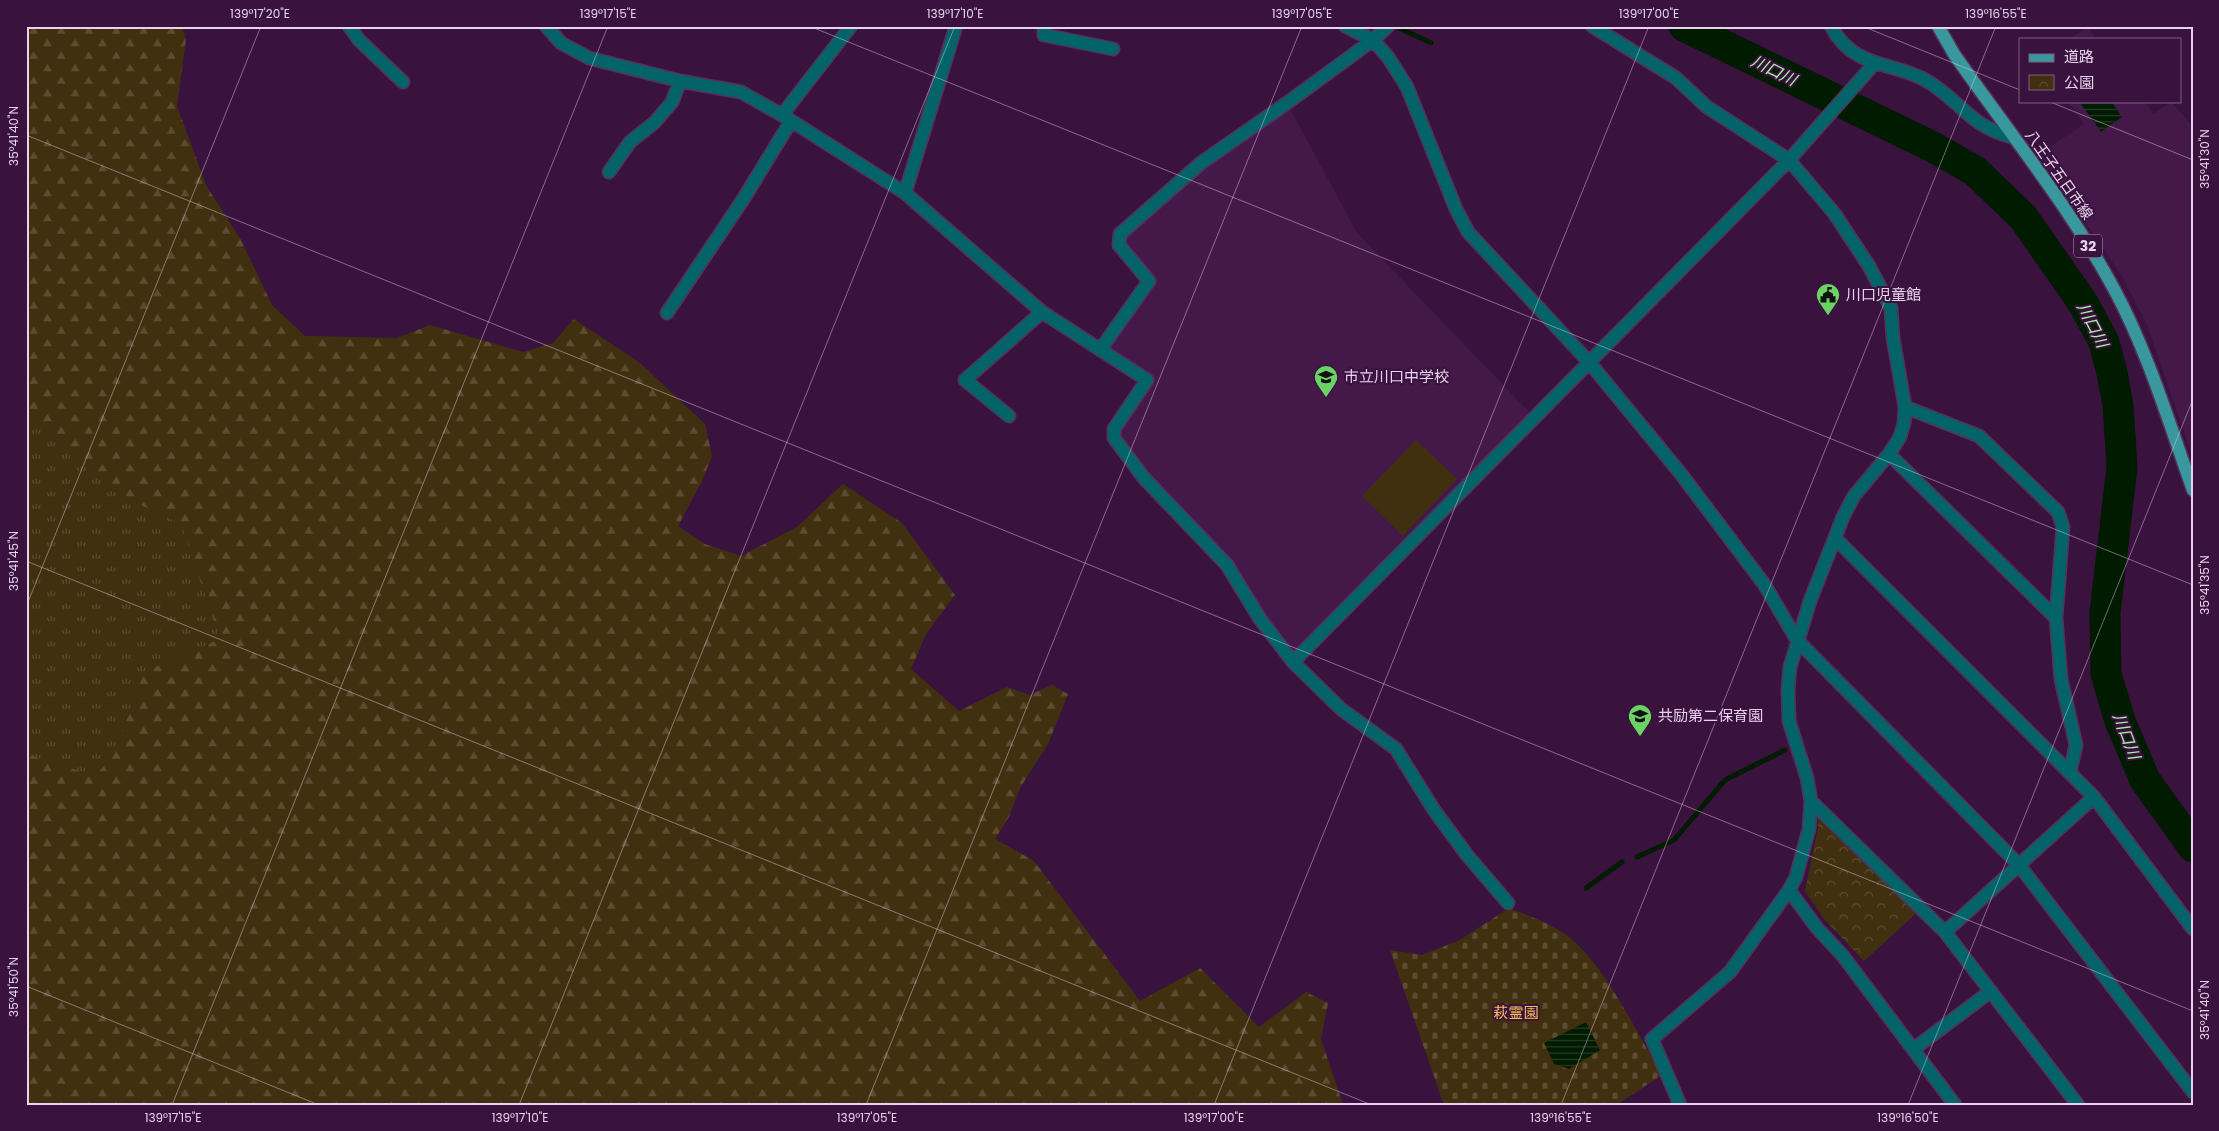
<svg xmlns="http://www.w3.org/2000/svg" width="2219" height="1131" font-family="Poppins,'Noto Sans JP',sans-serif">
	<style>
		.built { fill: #44194a }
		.grass { fill: url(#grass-tufts) }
		.forest { fill: url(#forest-firs) }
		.cemetery { fill: url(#cemetery-stones) }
		.park { fill: url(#park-crowns) }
		.garden { fill: #41300f }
		.water { fill: url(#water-rules) }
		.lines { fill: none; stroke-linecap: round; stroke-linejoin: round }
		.stream { stroke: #001b00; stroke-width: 5 }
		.river { stroke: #001b00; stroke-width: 31 }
		.minor-casing { stroke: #55325a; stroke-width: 15 }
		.tertiary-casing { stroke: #55325a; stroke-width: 15 }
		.primary-casing { stroke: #55325a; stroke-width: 15 }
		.minor { stroke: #026369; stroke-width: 12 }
		.tertiary { stroke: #026369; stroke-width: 12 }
		.primary { stroke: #39979e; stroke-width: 12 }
		.ticks { fill: none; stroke: #e9d2ed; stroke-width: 1; stroke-opacity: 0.45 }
		.labels { text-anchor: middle; stroke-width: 4; stroke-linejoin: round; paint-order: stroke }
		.shield { fill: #39133e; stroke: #b499b8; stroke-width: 1 }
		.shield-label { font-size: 14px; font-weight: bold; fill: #e9d2ed }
		.street-label { font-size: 15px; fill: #e9d2ed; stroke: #39133e }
		.poi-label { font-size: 15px; fill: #e9d2ed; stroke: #39133e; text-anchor: start }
		.park-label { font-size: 15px; fill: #f7c050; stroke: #39133e }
		.water-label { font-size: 16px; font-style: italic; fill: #a8f7a0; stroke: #39133e }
		.neatline { fill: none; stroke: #e9d2ed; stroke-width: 2 }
		.ticks-label { font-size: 12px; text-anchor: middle; fill: #e9d2ed }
	</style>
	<defs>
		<pattern id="grass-tufts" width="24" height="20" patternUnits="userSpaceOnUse" patternTransform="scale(1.25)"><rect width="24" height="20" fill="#41300f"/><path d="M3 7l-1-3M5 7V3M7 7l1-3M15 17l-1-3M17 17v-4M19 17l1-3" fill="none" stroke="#5c4d32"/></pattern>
		<pattern id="forest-firs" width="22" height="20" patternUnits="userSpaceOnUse" patternTransform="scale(1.25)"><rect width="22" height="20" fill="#41300f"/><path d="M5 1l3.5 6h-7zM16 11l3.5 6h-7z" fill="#5c4d32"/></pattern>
		<pattern id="cemetery-stones" width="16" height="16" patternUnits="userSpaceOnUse" patternTransform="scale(1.25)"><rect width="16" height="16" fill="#41300f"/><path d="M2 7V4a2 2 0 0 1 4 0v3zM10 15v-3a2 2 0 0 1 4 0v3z" fill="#5c4d32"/></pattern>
		<pattern id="park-crowns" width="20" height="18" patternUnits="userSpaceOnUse" patternTransform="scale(1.25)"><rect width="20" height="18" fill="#41300f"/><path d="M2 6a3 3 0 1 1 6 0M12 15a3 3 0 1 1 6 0" fill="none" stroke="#5c4d32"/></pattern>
		<pattern id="water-rules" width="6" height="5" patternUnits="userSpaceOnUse" patternTransform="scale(1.25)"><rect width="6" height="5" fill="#001b00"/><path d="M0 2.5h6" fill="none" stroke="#253b26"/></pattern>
	</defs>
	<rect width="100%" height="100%" fill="#39133e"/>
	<path class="built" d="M 2088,27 L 2096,39 L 2070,39 Z
		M 2068,101 L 2144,101 L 2153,114 L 2172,102 L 2193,127 L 2193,458 L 2147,325 L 2122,276 L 2038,155 L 2084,124 Z
		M 1287,103 L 1357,233 L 1534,417 L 1293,662 L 1227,565 L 1114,438 L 1147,380 L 1100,350 L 1149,282 L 1120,234 Z"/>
	<path class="grass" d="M 26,396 L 362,504 L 141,809 L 26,754 Z"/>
	<path class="forest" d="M 26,26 L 182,26 L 186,39 L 177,106 L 206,185 L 241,240 L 272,305 L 305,336 L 397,338 L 430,325 L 523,352 L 553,343 L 574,319 L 640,363 L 705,424 L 712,456 L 702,481 L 678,526 L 705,544 L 741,556 L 797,527 L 843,484 L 902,523 L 955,595 L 926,634 L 911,669 L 959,711 L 1007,687 L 1029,695 L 1052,685 L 1068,694 L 1048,744 L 1020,788 L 1009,817 L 995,839 L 1034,861 L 1140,1001 L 1200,968 L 1259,1027 L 1306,992 L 1328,1003 L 1321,1039 L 1343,1105 L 26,1105 L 26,754 L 96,776 L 115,751 L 144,672 L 220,639 L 181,524 L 117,494 L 26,417 Z"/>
	<path class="cemetery" d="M 1509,908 C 1533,917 1561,927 1579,946 C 1611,978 1638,1035 1662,1075 L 1616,1105 L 1444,1105 L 1390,950 L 1422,955 L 1460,940 Z"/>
	<path class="park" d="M 1817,807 L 1921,909 L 1864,961 L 1824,919 L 1805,891 L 1818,828 Z"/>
	<path class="garden" d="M 1416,440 L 1457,479 L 1403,536 L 1362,496 Z"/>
	<path class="water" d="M 2079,101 L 2111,101 L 2122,117 L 2101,132 Z
		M 1586,1022 L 1600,1050 L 1569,1069 L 1554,1064 L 1544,1043 Z"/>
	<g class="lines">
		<path class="stream" d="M 1395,26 L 1431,43
			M 1637,857 L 1674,840 L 1725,780 L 1785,750
			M 1586,888 L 1622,862"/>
		<path class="river" d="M 1684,26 L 1933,147 L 1975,171 L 2023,217 L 2083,303 L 2104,342 L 2112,373 L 2118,405 L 2122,467 L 2105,613 L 2106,674 L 2120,721 L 2145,780 L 2193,847"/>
		<g class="minor-casing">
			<path id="minor" d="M 349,26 L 359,40 L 403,82
				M 546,26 L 561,43 L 589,58 L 680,81 L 741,92 L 782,115 L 905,193 L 1042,312 L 1147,380 L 1114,429 L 1114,438 L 1144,478 L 1227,565 L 1260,619 L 1293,662 L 1341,709 L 1396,749 L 1434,810 L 1467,855 L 1508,903
				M 1044,26 L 1044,35 L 1113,49
				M 1345,26 L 1373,40 L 1388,57 L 1407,87 L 1456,209 L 1468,232 L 1589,362 L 1681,474 L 1764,584 L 1797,640
				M 1592,26 L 1676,78 L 1707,107 L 1789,160 L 1834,213 L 1869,266 L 1891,308 L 1893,338 L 1905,407 L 1904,423 L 1900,437 L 1889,454 L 1854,496 L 1843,517 L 1810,601 L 1790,667 L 1788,689 L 1789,721 L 1807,778 L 1811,801 L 1809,829 L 1796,877 L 1789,890 L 1730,972 L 1652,1039 L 1680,1105
				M 1831,26 C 1854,70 1893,61 1927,81 C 1961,101 1969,126 2012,137
				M 782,115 L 851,26
				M 609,172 L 630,142 L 655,122 L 672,102 L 680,81
				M 905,193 L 956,26
				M 667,313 L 744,198 L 791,121
				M 1100,350 L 1149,281 L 1119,245 L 1120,234 L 1201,163 L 1287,103 L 1373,40 L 1388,26
				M 1905,407 L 1979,436 L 2058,512 L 2063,527 L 2056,618
				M 1009,416 L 965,380 L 1042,312
				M 1889,454 L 2056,618 L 2061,679 L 2076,745 L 2070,772
				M 1835,538 L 2094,797 L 2193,929
				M 1293,662 L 1789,160 L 1874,64
				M 1811,801 L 1945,932 L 2078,1105
				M 1789,890 L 1817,928 L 1843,956 L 1955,1105
				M 1945,932 L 2094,797
				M 1915,1048 L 1991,991"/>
		</g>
		<g class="tertiary-casing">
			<path id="tertiary" d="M 1797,640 L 2019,865 L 2193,1092"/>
		</g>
		<g class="primary-casing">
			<path id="primary" d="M 1938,26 L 1954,54 C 2007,130 2070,207 2114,289 C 2148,352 2169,423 2193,490"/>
		</g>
		<use href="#minor" class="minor"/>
		<use href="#tertiary" class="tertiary"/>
		<use href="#primary" class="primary"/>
	</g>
	<path class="ticks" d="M 809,26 L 2193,585M 1862,26 L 2020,90M 2048,101 L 2193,160M 26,135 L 2193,1011M 26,561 L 1372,1105M 26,607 L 261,26M 26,986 L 319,1105M 172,1105 L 608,26M 519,1105 L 955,26M 866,1105 L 1302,26M 1214,1105 L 1649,26M 1561,1105 L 1996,26M 1908,1105 L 2193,399"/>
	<defs>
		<g id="civic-pin" transform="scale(1.25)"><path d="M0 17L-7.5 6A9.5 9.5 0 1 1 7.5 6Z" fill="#6bd363" stroke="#39133e"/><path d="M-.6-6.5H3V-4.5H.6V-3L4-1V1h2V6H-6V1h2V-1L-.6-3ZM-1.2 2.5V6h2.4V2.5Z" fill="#111"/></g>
		<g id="school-pin" transform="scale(1.25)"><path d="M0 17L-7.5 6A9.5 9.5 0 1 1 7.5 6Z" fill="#6bd363" stroke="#39133e"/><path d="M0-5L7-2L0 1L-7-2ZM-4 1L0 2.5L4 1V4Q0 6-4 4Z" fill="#111"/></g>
	</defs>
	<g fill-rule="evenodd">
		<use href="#civic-pin" x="1828" y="295"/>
		<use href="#school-pin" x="1326" y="377"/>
		<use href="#school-pin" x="1640" y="716"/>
	</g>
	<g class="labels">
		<rect class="shield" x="2074" y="234.5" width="28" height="23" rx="4"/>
		<g class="shield-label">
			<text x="2088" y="251">32</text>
		</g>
		<g class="street-label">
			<text transform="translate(2059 175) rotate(55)" y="5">八王子五日市線</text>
		</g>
		<g class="poi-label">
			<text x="1846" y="300">川口児童館</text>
			<text x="1344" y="382">市立川口中学校</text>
			<text x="1658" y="721">共励第二保育園</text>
		</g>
		<g class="park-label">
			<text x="1516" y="1018">萩霊園</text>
		</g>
		<g class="water-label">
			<text transform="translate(1774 70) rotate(26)" y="6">川口川</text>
			<text transform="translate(2093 325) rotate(63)" y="6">川口川</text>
			<text transform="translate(2127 736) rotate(69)" y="6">川口川</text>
		</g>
	</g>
	<rect width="2219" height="1131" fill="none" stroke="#39133e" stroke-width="55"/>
	<rect x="2019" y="38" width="162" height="65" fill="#39133e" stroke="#7f5f84"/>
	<rect x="2029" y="54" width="25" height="8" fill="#39979e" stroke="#7f5f84"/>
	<text x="2064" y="62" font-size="15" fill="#e9d2ed">道路</text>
	<rect x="2029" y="75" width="25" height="15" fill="url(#park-crowns)" stroke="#7f5f84"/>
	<text x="2064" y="88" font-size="15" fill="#e9d2ed">公園</text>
	<rect x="28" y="28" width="2164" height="1076" class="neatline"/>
	<g class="ticks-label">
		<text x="260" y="18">139°17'20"E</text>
		<text x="608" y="18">139°17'15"E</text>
		<text x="955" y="18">139°17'10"E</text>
		<text x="1302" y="18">139°17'05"E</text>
		<text x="1649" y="18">139°17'00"E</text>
		<text x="1996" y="18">139°16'55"E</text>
		<text transform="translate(14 136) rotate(-90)" y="4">35°41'40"N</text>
		<text transform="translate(2205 159) rotate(-90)" y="4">35°41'30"N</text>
		<text transform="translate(14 561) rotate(-90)" y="4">35°41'45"N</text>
		<text transform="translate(2205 585) rotate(-90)" y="4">35°41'35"N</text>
		<text transform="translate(14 987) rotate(-90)" y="4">35°41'50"N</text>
		<text transform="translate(2205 1010) rotate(-90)" y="4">35°41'40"N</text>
		<text x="173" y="1122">139°17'15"E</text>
		<text x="520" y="1122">139°17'10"E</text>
		<text x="867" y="1122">139°17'05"E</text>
		<text x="1214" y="1122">139°17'00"E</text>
		<text x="1561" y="1122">139°16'55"E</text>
		<text x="1908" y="1122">139°16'50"E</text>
	</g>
</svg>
